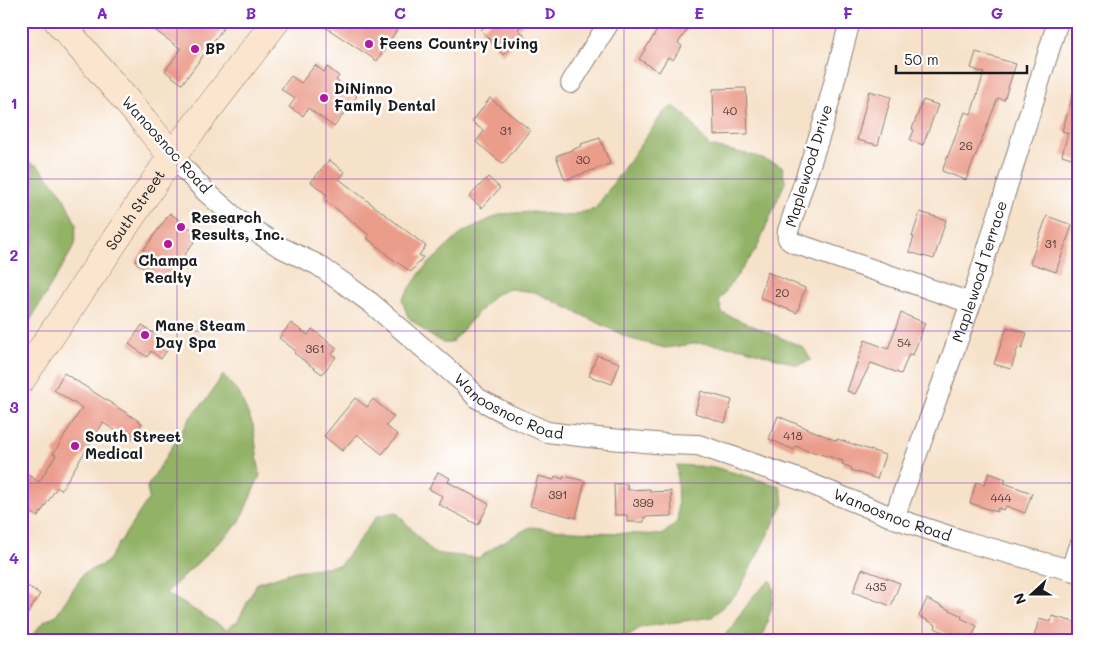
<svg xmlns="http://www.w3.org/2000/svg" width="1099" height="662" font-family="Mali,sans-serif">
	<style>
		.forest { fill: #92b266; stroke: #576741 }
		.building { fill: #eb9d8c }
		.lines { fill: none; stroke-linecap: round; stroke-linejoin: round }
		.street-casing { stroke: #897e72; stroke-width: 22 }
		.secondary-casing { stroke: #897e72; stroke-width: 29 }
		.street { stroke: #fff; stroke-width: 20 }
		.secondary { stroke: #fce5cf; stroke-width: 28 }
		.grid { fill: none; stroke: #7b2cbf; stroke-width: 1; stroke-opacity: 0.55 }
		.poi-dot { fill: #b5179e; stroke: #fff; stroke-width: 2 }
		.labels { text-anchor: middle; stroke-width: 5; stroke-linejoin: round; paint-order: stroke }
		.number-label { font-size: 12px; fill: #503c38 }
		.poi-label { font-size: 15px; font-weight: bold; fill: #1c1c1c; stroke: #fff; text-anchor: start }
		.street-label { font-size: 15px; fill: #1c1c1c; stroke: #fff }
		.neatline { fill: none; stroke: #7b2cbf; stroke-width: 2 }
		.grid-label { font-size: 16px; text-anchor: middle; font-weight: bold; fill: #7b2cbf }
	</style>
	<rect width="100%" height="100%" fill="#fff"/>
	<filter id="ink" filterUnits="userSpaceOnUse"><feTurbulence type="fractalNoise" baseFrequency=".02" numOctaves="2"/><feDisplacementMap in="SourceGraphic" scale="10" xChannelSelector="R" yChannelSelector="G"/><feConvolveMatrix kernelMatrix="1 2 1 2 8 2 1 2 1" color-interpolation-filters="sRGB"/></filter>
	<filter id="wash" filterUnits="userSpaceOnUse"><feTurbulence type="fractalNoise" baseFrequency=".0096" numOctaves="4" result="noise"/><feDisplacementMap in="SourceGraphic" scale="20" xChannelSelector="R" yChannelSelector="G"/><feGaussianBlur stdDeviation="1.12" result="paint"/><feColorMatrix in="noise" values="0 0 0 0 0 0 0 0 0 0 0 0 0 0 0 0 0 1.4 0 .05"/><feComposite in="paint" operator="in"/></filter>
	<g filter="url(#wash)">
		<rect width="100%" height="100%" fill="#f6e1c9"/>
		<path class="forest" d="M 673,106 L 685,115 L 709,146 L 756,156 L 782,166 L 785,182 L 756,250 L 719,300 L 722,313 L 803,347 L 811,360 L 798,365 L 743,348 L 700,343 L 665,348 L 631,339 L 535,292 L 510,289 L 494,295 L 451,343 L 443,343 L 428,334 L 408,317 L 402,300 L 423,269 L 463,232 L 501,214 L 532,212 L 568,216 L 595,209 L 663,113 Z
			M 21,159 L 38,166 L 61,192 L 76,224 L 75,245 L 28,324 L 21,332 Z
			M 223,375 L 239,393 L 253,425 L 260,475 L 239,523 L 166,593 L 226,629 L 238,621 L 257,583 L 296,571 L 340,565 L 377,516 L 396,512 L 433,553 L 479,558 L 499,544 L 530,527 L 573,531 L 662,535 L 678,521 L 677,465 L 714,467 L 780,486 L 784,503 L 738,592 L 712,617 L 642,627 L 619,641 L 28,641 L 42,623 L 56,615 L 84,573 L 106,563 L 149,498 L 147,487 L 192,415 L 206,400 Z
			M 771,580 L 774,591 L 771,609 L 761,641 L 721,641 L 755,594 Z"/>
		<g id="blocks">
			<path class="building" d="M 142,21 L 215,21 L 224,27 L 182,84 L 165,71 L 181,49 Z
				M 316,21 L 389,21 L 398,28 L 377,61 Z
				M 491,21 L 526,21 L 518,29 L 524,35 L 503,55 L 481,30 Z
				M 663,21 L 674,21 L 687,30 L 678,43 L 682,46 L 673,60 L 668,57 L 659,72 L 639,59 Z
				M 976,52 L 1016,64 L 1004,100 L 998,98 L 966,180 L 942,171 L 965,112 L 971,114 L 984,73 L 971,68 Z
				M 315,65 L 324,72 L 327,67 L 339,76 L 336,80 L 357,96 L 334,127 L 308,108 L 303,116 L 289,107 L 295,99 L 281,89 L 291,76 L 301,83 Z
				M 746,88 L 748,134 L 714,135 L 713,89 Z
				M 869,91 L 891,97 L 878,145 L 857,140 Z
				M 1074,91 L 1078,92 L 1078,160 L 1062,155 L 1068,133 L 1062,131 Z
				M 490,98 L 530,130 L 503,164 L 476,142 L 484,131 L 472,122 Z
				M 923,100 L 938,105 L 923,145 L 910,140 L 914,130 L 912,129 Z
				M 600,138 L 610,164 L 565,180 L 556,156 L 582,146 L 581,144 Z
				M 329,160 L 345,172 L 339,179 L 426,246 L 419,255 L 423,257 L 411,272 L 387,255 L 387,254 L 367,238 L 369,235 L 324,199 L 327,195 L 311,182 Z
				M 488,177 L 500,188 L 482,208 L 469,197 Z
				M 920,212 L 946,220 L 934,259 L 909,252 L 914,237 L 912,237 Z
				M 170,213 L 199,235 L 164,283 L 135,262 Z
				M 1047,216 L 1072,225 L 1056,272 L 1030,263 Z
				M 767,272 L 805,288 L 797,313 L 760,298 Z
				M 901,313 L 925,323 L 913,355 L 909,354 L 901,374 L 871,363 L 855,394 L 847,391 L 865,340 L 888,349 Z
				M 291,323 L 308,335 L 312,329 L 337,348 L 332,354 L 336,357 L 322,374 L 294,353 L 296,351 L 279,338 Z
				M 142,325 L 170,346 L 161,359 L 151,351 L 147,357 L 129,344 Z
				M 1007,327 L 1027,333 L 1022,349 L 1018,347 L 1011,369 L 994,364 Z
				M 597,355 L 620,363 L 612,384 L 589,376 Z
				M 64,373 L 142,423 L 131,440 L 103,423 L 61,490 L 57,487 L 38,517 L 21,506 L 21,470 L 39,482 L 56,455 L 53,454 L 82,408 L 54,390 Z
				M 701,391 L 732,400 L 725,423 L 695,413 Z
				M 355,398 L 367,407 L 373,399 L 394,417 L 386,426 L 398,435 L 382,454 L 357,434 L 342,451 L 324,436 Z
				M 778,416 L 837,441 L 837,439 L 885,455 L 877,479 L 851,470 L 852,468 L 842,464 L 843,461 L 810,451 L 810,452 L 796,446 L 794,450 L 769,439 Z
				M 438,472 L 450,478 L 448,482 L 489,504 L 478,525 L 438,504 L 442,496 L 429,489 Z
				M 989,473 L 1006,479 L 1004,483 L 1032,493 L 1025,513 L 1006,506 L 1004,510 L 998,508 L 997,512 L 970,503 L 976,482 L 984,485 Z
				M 538,476 L 554,480 L 555,476 L 563,479 L 564,476 L 585,481 L 576,518 L 530,506 Z
				M 614,484 L 627,484 L 628,490 L 650,489 L 650,492 L 671,491 L 672,516 L 644,517 L 644,522 L 627,522 L 627,515 L 615,515 Z
				M 862,569 L 900,583 L 891,606 L 853,592 Z
				M 21,582 L 40,594 L 21,624 Z
				M 927,599 L 962,616 L 961,618 L 977,626 L 970,641 L 961,641 L 935,628 L 936,625 L 919,616 Z
				M 1052,616 L 1078,623 L 1074,641 L 1048,641 L 1034,637 L 1039,619 L 1051,622 Z"/>
		</g>
	</g>
	<g filter="url(#ink)">
		<use href="#blocks" fill-opacity="0" stroke="#897e72" stroke-width="1"/>
		<g class="lines">
			<g class="street-casing">
				<g id="street">
					<path d="M 850,21 L 823,125 L 788,231 C 787,237 787,240 794,243 L 971,303"/>
					<path d="M 571,83 L 610,21"/>
					<path id="s1" d="M 172,156 L 205,191 L 238,220 L 280,247 L 318,265 L 342,282 L 371,303 L 465,384 L 477,398 L 509,415 L 547,432 L 588,437 L 666,444 L 698,445 L 804,481 L 894,518 L 967,542 L 1078,572"/>
					<path id="s2" d="M 894,518 L 971,303 L 1058,21"/>
					<path d="M 1071,570 L 1078,548"/>
				</g>
			</g>
			<g class="secondary-casing">
				<g id="secondary">
					<path d="M 58,21 L 143,120 L 172,156"/>
					<path id="s3" d="M 21,380 L 172,156 L 276,21"/>
				</g>
			</g>
			<use href="#street" class="street"/>
			<use href="#secondary" class="secondary"/>
		</g>
	</g>
	<path class="grid" d="M 177,21 L 177,641M 326,21 L 326,641M 475,21 L 475,641M 624,21 L 624,641M 773,21 L 773,641M 922,21 L 922,641M 21,179 L 1078,179M 21,331 L 1078,331M 21,483 L 1078,483"/>
	<g class="poi-dot">
		<circle cx="369" cy="44" r="5"/>
		<circle cx="195" cy="49" r="5"/>
		<circle cx="324" cy="98" r="5"/>
		<circle cx="181" cy="227" r="5"/>
		<circle cx="168" cy="244" r="5"/>
		<circle cx="145" cy="335" r="5"/>
		<circle cx="75" cy="446" r="5"/>
	</g>
	<g class="labels">
		<g class="number-label">
			<text x="730" y="115">40</text>
			<text x="506" y="135">31</text>
			<text x="966" y="150">26</text>
			<text x="583" y="164">30</text>
			<text x="1051" y="248">31</text>
			<text x="782" y="297">20</text>
			<text x="904" y="347">54</text>
			<text x="315" y="353">361</text>
			<text x="793" y="440">418</text>
			<text x="558" y="499">391</text>
			<text x="1001" y="502">444</text>
			<text x="643" y="507">399</text>
			<text x="876" y="591">435</text>
		</g>
		<g class="poi-label">
			<text x="379" y="49">Feens Country Living</text>
			<text x="205" y="54">BP</text>
			<text x="334" y="94">DiNinno<tspan x="334" dy="17">Family Dental</tspan></text>
			<text x="191" y="223">Research<tspan x="191" dy="17">Results, Inc.</tspan></text>
			<text x="168" y="266" text-anchor="middle">Champa<tspan x="168" dy="17">Realty</tspan></text>
			<text x="155" y="331">Mane Steam<tspan x="155" dy="17">Day Spa</tspan></text>
			<text x="85" y="442">South Street<tspan x="85" dy="17">Medical</tspan></text>
		</g>
		<g class="street-label">
			<text transform="translate(166 145) rotate(48)" y="5">Wanoosnoc Road</text>
			<text transform="translate(809 166) rotate(-73)" y="5">Maplewood Drive</text>
			<text dy="5" stroke="none"><textPath href="#s3" startOffset="205">South Street</textPath></text>
			<text dy="5" stroke="none"><textPath href="#s2" startOffset="261">Maplewood Terrace</textPath></text>
			<text dy="5" stroke="none"><textPath href="#s1" startOffset="424">Wanoosnoc Road</textPath></text>
			<text dy="5" stroke="none"><textPath href="#s1" startOffset="828">Wanoosnoc Road</textPath></text>
		</g>
	</g>
	<rect width="1099" height="662" fill="none" stroke="#fff" stroke-width="55"/>
	<g transform="translate(1032 594) rotate(249)" stroke="#ffffff" stroke-width="4" paint-order="stroke">
	<path d="M0-4L9 19L0 12L-9 19Z" fill="#1c1c1c"/>
	<text y="-8" font-size="14" font-weight="bold" text-anchor="middle" fill="#1c1c1c">N</text>
	</g>
	<path d="M896 65v8h131v-8" fill="none" stroke="#1c1c1c" stroke-width="2.5"/>
	<text x="904" y="65" font-size="15" fill="#1c1c1c" stroke="#ffffff" stroke-width="4" paint-order="stroke">50 m</text>
	<rect x="28" y="28" width="1044" height="606" class="neatline"/>
	<g class="grid-label">
		<text x="102" y="19">A</text>
		<text x="251" y="19">B</text>
		<text x="400" y="19">C</text>
		<text x="550" y="19">D</text>
		<text x="699" y="19">E</text>
		<text x="848" y="19">F</text>
		<text x="997" y="19">G</text>
		<text x="14" y="109">1</text>
		<text x="14" y="261">2</text>
		<text x="14" y="413">3</text>
		<text x="14" y="564">4</text>
	</g>
</svg>
